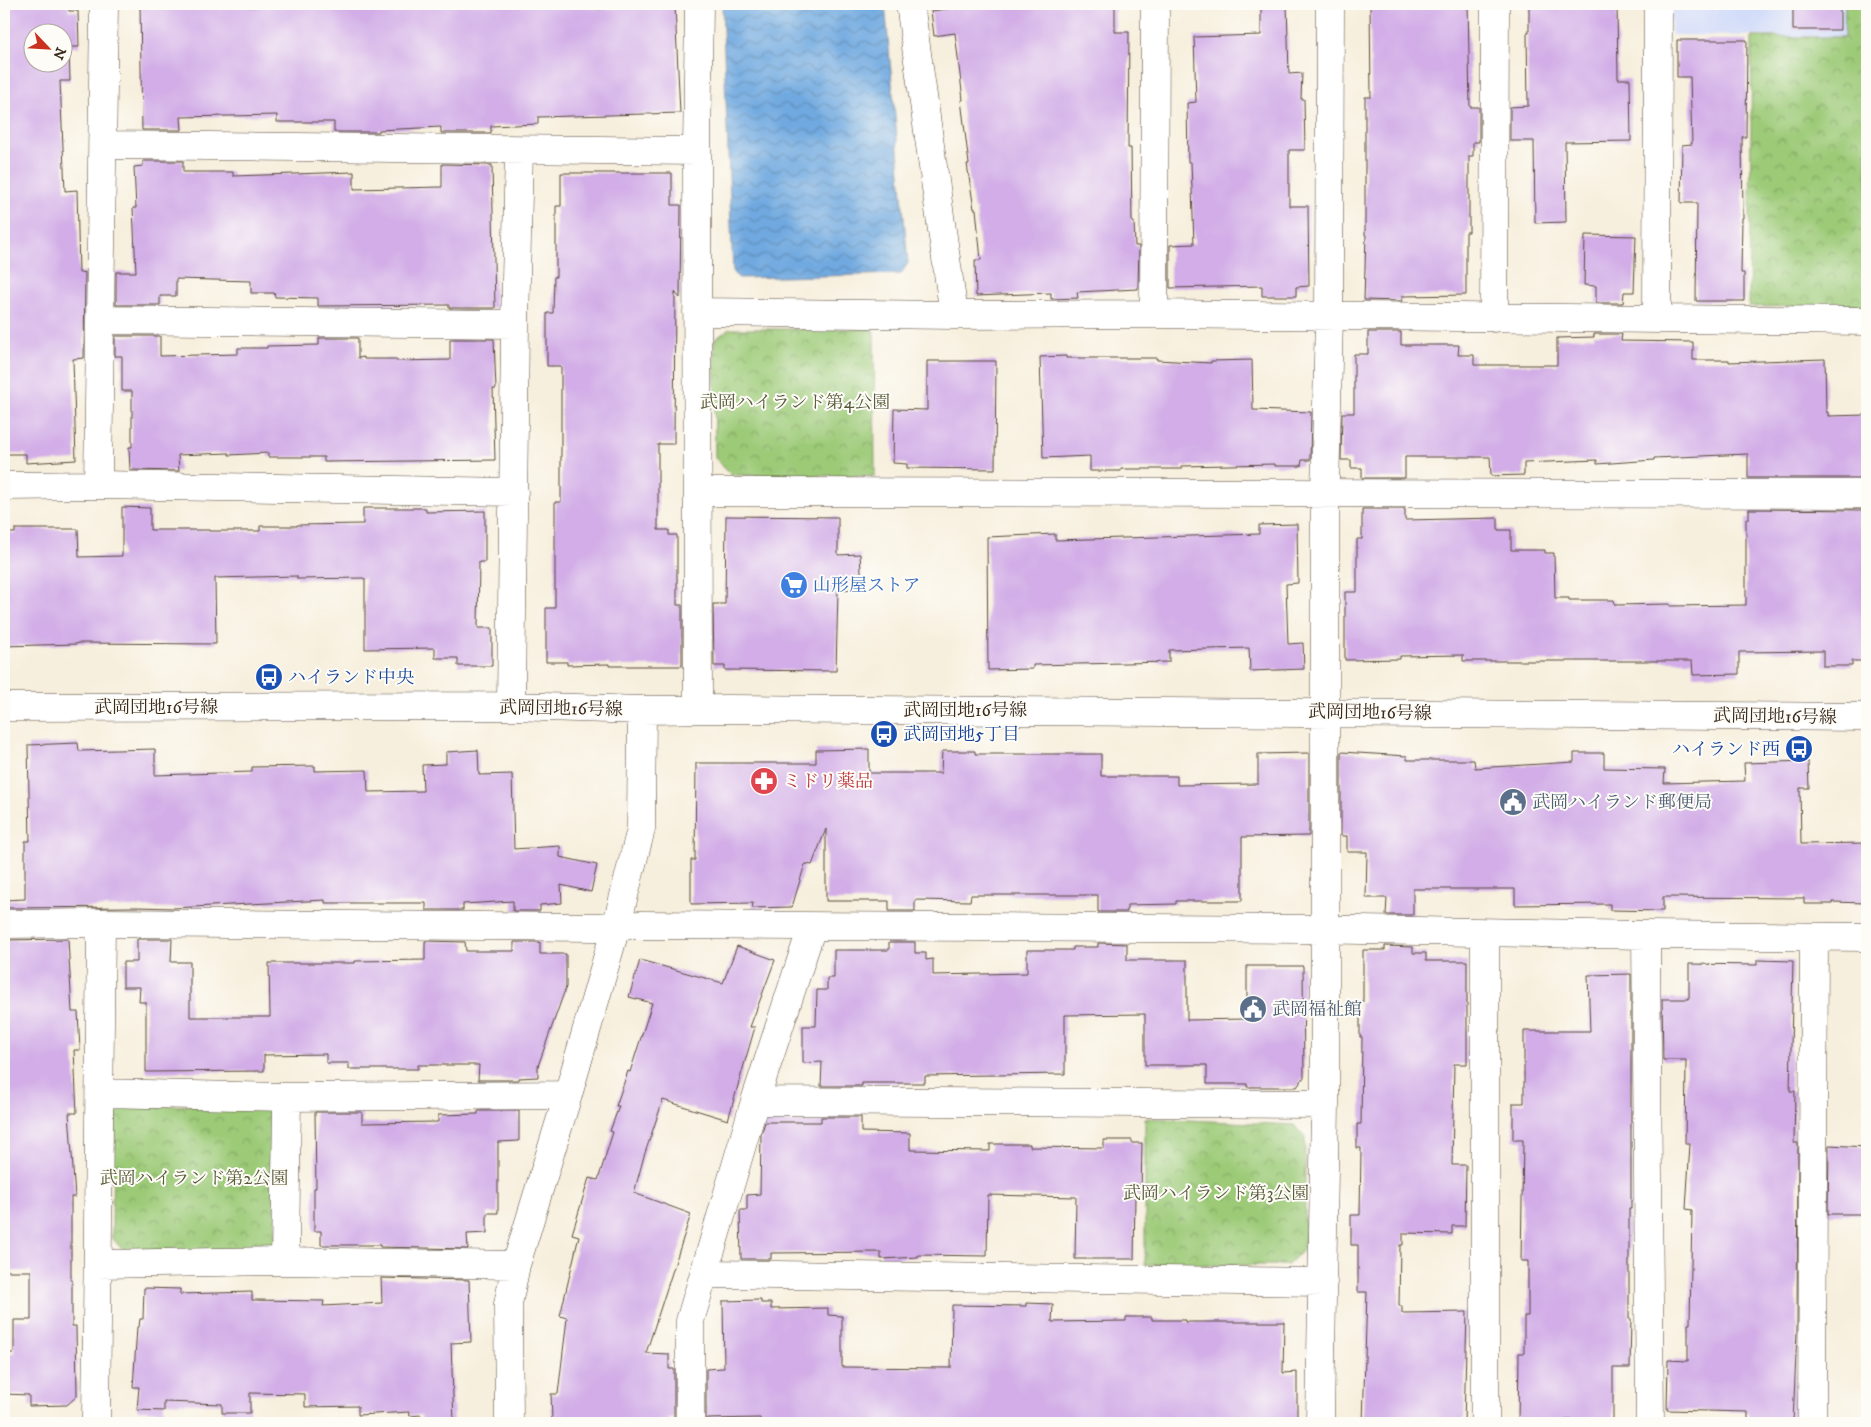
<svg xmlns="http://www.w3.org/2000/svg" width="1871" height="1427" font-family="'IM FELL DW Pica','Noto Serif JP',serif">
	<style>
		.built { fill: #d0daf9 }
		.park { fill: url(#park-crowns); stroke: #6c7a4a }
		.water { fill: url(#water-waves); stroke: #566a7f }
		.building { fill: #d2ade7; fill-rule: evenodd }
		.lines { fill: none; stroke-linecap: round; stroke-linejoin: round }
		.minor-casing { stroke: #57483b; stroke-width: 29 }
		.minor { stroke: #fff; stroke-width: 28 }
		.labels { text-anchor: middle; stroke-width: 4; stroke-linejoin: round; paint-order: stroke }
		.park-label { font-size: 18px; fill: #585a39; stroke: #fdfcf7 }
		.shop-label { font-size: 18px; fill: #366cbe; stroke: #fdfcf7; text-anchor: start }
		.transit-label { font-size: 18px; fill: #164399; stroke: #fdfcf7; text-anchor: start }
		.street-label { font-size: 18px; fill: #3b2a1e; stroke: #fdfcf7 }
		.health-label { font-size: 18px; fill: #be3a42; stroke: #fdfcf7; text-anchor: start }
		.service-label { font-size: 18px; fill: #4e5e75; stroke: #fdfcf7; text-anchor: start }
	</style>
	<defs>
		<pattern id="park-crowns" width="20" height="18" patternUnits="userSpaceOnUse" patternTransform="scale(1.25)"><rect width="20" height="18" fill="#9cca77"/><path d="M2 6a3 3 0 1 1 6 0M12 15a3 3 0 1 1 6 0" fill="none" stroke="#80a461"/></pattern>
		<pattern id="water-waves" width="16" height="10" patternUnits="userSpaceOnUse" patternTransform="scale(1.25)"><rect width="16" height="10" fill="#70a9e0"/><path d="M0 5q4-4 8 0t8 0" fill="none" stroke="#5d8ab5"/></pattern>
	</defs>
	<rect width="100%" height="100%" fill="#fdfcf7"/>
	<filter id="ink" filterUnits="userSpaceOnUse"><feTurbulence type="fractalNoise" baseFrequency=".02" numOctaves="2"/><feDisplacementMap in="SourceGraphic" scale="10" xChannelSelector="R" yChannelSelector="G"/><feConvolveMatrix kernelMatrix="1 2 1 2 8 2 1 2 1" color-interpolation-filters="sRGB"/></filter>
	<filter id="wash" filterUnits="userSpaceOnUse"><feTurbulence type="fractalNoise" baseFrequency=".0096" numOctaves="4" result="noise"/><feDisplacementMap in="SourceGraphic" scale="20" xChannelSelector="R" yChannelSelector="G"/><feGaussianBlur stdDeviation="1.12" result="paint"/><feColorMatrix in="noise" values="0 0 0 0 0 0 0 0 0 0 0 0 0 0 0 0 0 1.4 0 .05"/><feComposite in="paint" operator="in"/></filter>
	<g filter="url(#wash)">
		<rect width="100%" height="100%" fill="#f7efdd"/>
		<path class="built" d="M 1671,4 L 1845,4 L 1845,37 L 1671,35 Z"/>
		<path class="park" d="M 1845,4 L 1867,4 L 1867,305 L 1749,307 L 1752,37 L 1844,37 Z
			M 729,329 L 874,329 L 875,476 L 731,475 L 715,458 L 714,340 Z
			M 263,1105 L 276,1117 L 276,1239 L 265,1251 L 123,1250 L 112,1238 L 113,1115 L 123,1106 Z
			M 1145,1118 L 1294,1125 L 1305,1138 L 1305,1247 L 1288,1265 L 1145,1265 Z"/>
		<path class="water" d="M 722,4 L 885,4 L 908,263 L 901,274 L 739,278 L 733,273 Z"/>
		<g id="blocks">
			<path class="building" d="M 4,4 L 68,4 L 69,11 L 78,11 L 79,47 L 69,47 L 70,81 L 60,81 L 65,191 L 77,190 L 79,273 L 85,272 L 84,358 L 73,359 L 76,460 L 26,463 L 26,454 L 4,454 ZM 32,32 L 62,32 L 62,62 L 32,62 Z
				M 234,4 L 246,4 L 247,7 L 297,5 L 297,4 L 593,4 L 593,9 L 675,6 L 680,113 L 538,117 L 538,124 L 491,126 L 491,133 L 441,133 L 441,127 L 379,130 L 379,132 L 334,132 L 334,122 L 277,122 L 277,115 L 181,117 L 182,130 L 142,130 L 140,6 Z
				M 955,4 L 1115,4 L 1115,32 L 1129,32 L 1128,148 L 1131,148 L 1132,222 L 1134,222 L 1135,246 L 1139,246 L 1138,289 L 1077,292 L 1078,298 L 1051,299 L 1051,293 L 976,296 L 975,260 L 981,260 L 976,209 L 974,209 L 967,164 L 969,164 L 961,100 L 963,100 L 955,33 L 934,36 L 931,11 L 956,8 Z
				M 1261,4 L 1287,4 L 1289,74 L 1302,73 L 1301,99 L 1304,99 L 1305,150 L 1289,150 L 1289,206 L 1308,206 L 1309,286 L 1296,287 L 1296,296 L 1262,296 L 1262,286 L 1170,288 L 1170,245 L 1194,244 L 1191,162 L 1188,162 L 1187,103 L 1196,102 L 1194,37 L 1261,35 Z
				M 1468,4 L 1470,107 L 1479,107 L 1479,142 L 1473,142 L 1473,156 L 1469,156 L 1469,232 L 1466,232 L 1466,295 L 1402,296 L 1402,301 L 1364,300 L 1366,235 L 1365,235 L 1365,97 L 1371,97 L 1370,5 Z
				M 1529,4 L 1617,4 L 1618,79 L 1630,79 L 1631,141 L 1565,142 L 1566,222 L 1535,223 L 1534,141 L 1510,141 L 1510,107 L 1528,106 L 1527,33 L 1529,33 Z
				M 1793,4 L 1840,4 L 1840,30 L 1793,30 Z
				M 1677,40 L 1747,40 L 1746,137 L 1742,137 L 1743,218 L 1742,218 L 1741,273 L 1744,273 L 1744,301 L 1696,301 L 1697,203 L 1681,203 L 1682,145 L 1692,144 L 1690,77 L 1677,77 Z
				M 143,161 L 183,161 L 183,172 L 233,172 L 233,176 L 354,172 L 354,189 L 442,187 L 442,164 L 492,165 L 495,308 L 449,308 L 449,305 L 318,306 L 318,298 L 275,297 L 274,293 L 251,293 L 251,281 L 176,279 L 176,296 L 160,296 L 160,305 L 116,305 L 116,272 L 136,272 L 133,208 L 136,208 L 134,167 L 143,166 Z
				M 561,173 L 672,173 L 672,205 L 681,205 L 680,298 L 675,292 L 674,444 L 658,444 L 658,530 L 669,530 L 669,535 L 677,535 L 677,605 L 682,605 L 682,666 L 609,666 L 609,664 L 567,665 L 567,662 L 546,662 L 546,608 L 555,608 L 555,502 L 561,502 L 561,366 L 547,366 L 547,313 L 553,313 L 554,277 L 556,277 L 556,206 L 561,206 Z
				M 1585,235 L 1636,236 L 1634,292 L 1624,292 L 1623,303 L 1596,303 L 1596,286 L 1584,285 Z
				M 1368,332 L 1401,332 L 1401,345 L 1459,345 L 1458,355 L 1474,355 L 1474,365 L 1557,365 L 1557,338 L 1594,337 L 1594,334 L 1622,334 L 1621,341 L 1693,342 L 1693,360 L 1729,360 L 1729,362 L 1825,359 L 1826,412 L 1828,412 L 1828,416 L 1867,415 L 1867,478 L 1748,478 L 1748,454 L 1654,458 L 1654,460 L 1597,464 L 1597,460 L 1524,463 L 1524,475 L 1491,476 L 1490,457 L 1405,457 L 1405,478 L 1362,478 L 1362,468 L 1351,468 L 1351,460 L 1341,460 L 1342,413 L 1354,413 L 1354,354 L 1368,354 Z
				M 115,336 L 160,336 L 160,356 L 238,354 L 238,348 L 267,348 L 267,346 L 319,345 L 319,338 L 358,338 L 358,358 L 364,357 L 364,359 L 396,359 L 396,361 L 450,360 L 450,339 L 494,339 L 496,389 L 493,389 L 495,460 L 324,462 L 324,457 L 268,457 L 268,453 L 229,455 L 229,453 L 178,455 L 179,471 L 130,470 L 129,447 L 132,447 L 132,391 L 122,391 L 122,356 L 115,356 Z
				M 1066,356 L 1066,358 L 1157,358 L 1157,360 L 1211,363 L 1211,361 L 1252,360 L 1253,410 L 1311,412 L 1310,460 L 1302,460 L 1301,466 L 1275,466 L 1275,464 L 1182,466 L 1182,469 L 1121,469 L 1121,471 L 1090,471 L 1090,456 L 1043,458 L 1040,357 Z
				M 927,361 L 996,361 L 995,469 L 907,468 L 907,464 L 893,463 L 894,409 L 927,410 Z
				M 122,507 L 150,508 L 150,530 L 209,530 L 209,531 L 260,531 L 260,526 L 297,526 L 297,525 L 363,524 L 363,508 L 426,508 L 426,512 L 485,511 L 485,562 L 479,562 L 478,628 L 492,628 L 492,666 L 458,666 L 458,658 L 435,658 L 435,648 L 365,649 L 365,579 L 363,578 L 297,579 L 297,576 L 215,578 L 216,644 L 77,643 L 77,644 L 4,646 L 4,533 L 15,533 L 15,529 L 78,529 L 79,557 L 122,556 Z
				M 1362,509 L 1405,509 L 1405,520 L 1498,518 L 1498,530 L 1511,530 L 1511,550 L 1545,550 L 1545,553 L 1554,553 L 1555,598 L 1569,598 L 1569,600 L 1614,600 L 1615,605 L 1670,604 L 1670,606 L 1746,605 L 1746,519 L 1749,519 L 1749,509 L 1867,510 L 1867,661 L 1852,661 L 1852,666 L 1823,666 L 1823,651 L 1739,652 L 1739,674 L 1693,675 L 1692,661 L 1463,661 L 1463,655 L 1400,656 L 1400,659 L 1345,660 L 1345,592 L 1357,592 L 1357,539 L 1362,539 Z
				M 726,516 L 838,517 L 838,555 L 860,554 L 862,589 L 838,590 L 836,671 L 725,670 L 725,666 L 714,666 L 713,604 L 725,604 Z
				M 1297,524 L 1298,583 L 1286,584 L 1288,644 L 1303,643 L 1304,669 L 1250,671 L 1249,648 L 1169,650 L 1169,662 L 1033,665 L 1033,669 L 988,670 L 987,537 L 1055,534 L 1055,540 L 1259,534 L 1259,525 Z
				M 78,743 L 79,751 L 155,749 L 155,775 L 252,772 L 252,767 L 315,766 L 315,771 L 367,770 L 368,792 L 423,791 L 422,765 L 446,764 L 446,752 L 478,750 L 479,775 L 512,774 L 514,849 L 560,846 L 560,857 L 597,865 L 591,892 L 561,885 L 562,903 L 540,905 L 540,911 L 513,911 L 513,901 L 463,904 L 463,910 L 426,910 L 426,903 L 325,903 L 325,900 L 174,908 L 136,907 L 4,908 L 4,900 L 25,899 L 25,841 L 30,841 L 28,745 Z
				M 869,749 L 869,773 L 941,773 L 942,751 L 975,751 L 975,754 L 1101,754 L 1101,776 L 1177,776 L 1177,785 L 1258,784 L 1258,754 L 1309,753 L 1309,836 L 1242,837 L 1242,901 L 1176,901 L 1176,904 L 1127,905 L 1127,912 L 1098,912 L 1098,895 L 971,895 L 970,901 L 915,900 L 915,911 L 889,911 L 889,901 L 826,901 L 826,829 L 812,865 L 805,864 L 792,907 L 752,908 L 753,903 L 691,904 L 691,860 L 695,860 L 696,763 L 816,763 L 816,750 Z
				M 1341,752 L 1407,756 L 1407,760 L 1474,760 L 1475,768 L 1574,762 L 1574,753 L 1604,753 L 1604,768 L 1665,769 L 1664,783 L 1745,781 L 1744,763 L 1808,761 L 1809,788 L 1800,788 L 1801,844 L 1867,843 L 1867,903 L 1832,902 L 1832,904 L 1804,904 L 1804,898 L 1663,897 L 1663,911 L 1610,910 L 1610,904 L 1515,905 L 1515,889 L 1413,889 L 1413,915 L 1386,915 L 1387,898 L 1366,898 L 1367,852 L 1347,852 L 1347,836 L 1341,836 Z
				M 68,939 L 72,1012 L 78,1012 L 80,1050 L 74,1050 L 77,1113 L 69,1113 L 75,1197 L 71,1197 L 71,1281 L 72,1281 L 72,1326 L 76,1326 L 77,1396 L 67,1405 L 29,1406 L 29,1395 L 4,1394 L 4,1353 L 14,1353 L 14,1320 L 31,1320 L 31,1271 L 4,1271 L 4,940 Z
				M 137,939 L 172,939 L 171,962 L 190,962 L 190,1017 L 270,1017 L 269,963 L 355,963 L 355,961 L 425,960 L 425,941 L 465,942 L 466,951 L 514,951 L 514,942 L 540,942 L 540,954 L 566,954 L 566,987 L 538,1066 L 538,1077 L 519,1078 L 519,1080 L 478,1080 L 479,1065 L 418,1065 L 418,1069 L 349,1069 L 349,1063 L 326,1063 L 326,1054 L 264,1055 L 264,1071 L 146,1072 L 146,1002 L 139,1002 L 140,987 L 123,987 L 123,962 L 137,962 Z
				M 889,942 L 915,942 L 915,953 L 926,953 L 926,960 L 933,959 L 933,975 L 1027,973 L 1027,950 L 1073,950 L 1073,947 L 1098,947 L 1098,943 L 1127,944 L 1127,960 L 1187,960 L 1187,1020 L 1247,1019 L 1247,966 L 1303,966 L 1304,1077 L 1297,1087 L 1247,1087 L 1247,1084 L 1207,1084 L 1207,1065 L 1145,1065 L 1145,1014 L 1065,1015 L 1065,1074 L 925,1076 L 925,1083 L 862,1083 L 862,1086 L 821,1086 L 822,1062 L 803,1063 L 803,1026 L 816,1026 L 817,990 L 827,990 L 827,978 L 834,978 L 834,950 L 889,950 Z
				M 737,946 L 775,960 L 750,1027 L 755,1027 L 728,1120 L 663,1100 L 644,1156 L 634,1193 L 691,1214 L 646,1353 L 669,1354 L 669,1369 L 674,1369 L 674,1419 L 669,1419 L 669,1423 L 563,1423 L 563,1420 L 552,1420 L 551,1394 L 558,1394 L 567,1318 L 560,1316 L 579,1236 L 572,1234 L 589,1178 L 598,1180 L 613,1132 L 610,1131 L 619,1106 L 616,1106 L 628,1071 L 630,1072 L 652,1003 L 629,997 L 640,960 L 723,983 Z
				M 1385,946 L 1413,947 L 1413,953 L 1426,953 L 1426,961 L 1467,961 L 1467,1064 L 1454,1064 L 1452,1165 L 1466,1165 L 1465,1226 L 1452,1226 L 1452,1234 L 1403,1233 L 1403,1245 L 1400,1245 L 1399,1306 L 1402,1306 L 1402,1313 L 1467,1312 L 1464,1423 L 1363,1423 L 1367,1292 L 1358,1292 L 1358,1245 L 1351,1245 L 1351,1215 L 1360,1215 L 1361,1148 L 1357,1148 L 1357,1124 L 1361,1124 L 1362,1037 L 1360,1037 L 1360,1002 L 1363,1002 L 1363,950 L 1385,950 Z
				M 1757,960 L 1793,961 L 1790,1091 L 1795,1091 L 1794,1143 L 1798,1143 L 1797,1331 L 1793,1423 L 1748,1423 L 1748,1412 L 1667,1410 L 1668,1360 L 1688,1361 L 1688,1324 L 1690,1324 L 1692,1210 L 1686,1209 L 1690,1144 L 1685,1144 L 1686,1060 L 1663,1060 L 1662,999 L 1689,999 L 1689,964 L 1757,965 Z
				M 1631,974 L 1631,1209 L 1629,1209 L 1629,1319 L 1631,1319 L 1630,1368 L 1613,1368 L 1613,1420 L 1565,1420 L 1565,1423 L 1518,1423 L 1519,1353 L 1524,1353 L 1524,1316 L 1528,1316 L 1528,1261 L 1521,1261 L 1523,1140 L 1513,1140 L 1513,1103 L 1524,1103 L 1524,1031 L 1590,1031 L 1588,975 Z
				M 478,1111 L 519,1111 L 519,1141 L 498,1142 L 498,1213 L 487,1213 L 487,1233 L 467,1234 L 468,1249 L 380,1247 L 380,1245 L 321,1245 L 321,1231 L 314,1231 L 314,1188 L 316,1188 L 315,1112 L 362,1112 L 362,1123 L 438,1122 L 438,1115 L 478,1114 Z
				M 821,1117 L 861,1117 L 861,1132 L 910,1133 L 910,1150 L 990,1151 L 990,1144 L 1030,1144 L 1030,1147 L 1104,1148 L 1104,1140 L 1132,1140 L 1132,1143 L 1142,1143 L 1141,1195 L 1135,1195 L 1134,1259 L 1075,1259 L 1076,1197 L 988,1195 L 987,1256 L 918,1255 L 918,1257 L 881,1259 L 881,1252 L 771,1253 L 771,1259 L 741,1259 L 740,1210 L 747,1210 L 747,1195 L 760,1194 L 761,1135 L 765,1122 L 821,1122 Z
				M 1829,1145 L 1867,1147 L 1867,1214 L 1828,1214 Z
				M 381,1278 L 469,1280 L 471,1342 L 451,1343 L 454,1423 L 422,1423 L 421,1415 L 410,1416 L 409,1412 L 358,1415 L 358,1406 L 305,1407 L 305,1394 L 250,1393 L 250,1413 L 222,1413 L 222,1404 L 164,1402 L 164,1411 L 137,1410 L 139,1387 L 133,1387 L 137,1327 L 139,1327 L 140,1319 L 143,1319 L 144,1288 L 180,1289 L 180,1294 L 252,1292 L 252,1300 L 324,1301 L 323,1306 L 382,1303 Z
				M 761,1300 L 761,1303 L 771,1303 L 771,1309 L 828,1308 L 828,1315 L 842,1316 L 842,1367 L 951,1368 L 952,1305 L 1026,1306 L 1026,1303 L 1053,1304 L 1052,1322 L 1126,1321 L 1126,1317 L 1152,1317 L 1152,1320 L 1185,1320 L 1185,1322 L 1284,1322 L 1283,1373 L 1297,1372 L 1297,1423 L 1205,1423 L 1205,1420 L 1051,1420 L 1051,1423 L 760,1423 L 760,1418 L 706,1419 L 706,1369 L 724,1368 L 723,1301 Z"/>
		</g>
	</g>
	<g filter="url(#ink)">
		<use href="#blocks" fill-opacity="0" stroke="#57483b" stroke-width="1"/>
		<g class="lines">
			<g class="minor-casing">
				<path id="minor" d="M 910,4 L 954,315
					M 103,145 L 697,151
					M 697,312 L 954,315 L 1154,314 L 1867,321
					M 1154,314 L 1155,4
					M 1494,318 L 1495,4
					M 1657,319 L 1658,4
					M 100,320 L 515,324
					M 98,485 L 104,4
					M 4,486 L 98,485 L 514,492
					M 698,492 L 1867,494
					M 511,706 L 515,324 L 519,150
					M 4,707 L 511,706 L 642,710 L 727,709 L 1867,717
					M 698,709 L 697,151 L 699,4
					M 4,924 L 101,923 L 594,927 L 641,925 L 1305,929 L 1646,935 L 1867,937
					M 1485,933 L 1485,1423
					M 1646,935 L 1650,1423
					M 100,1093 L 287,1097 L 568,1095
					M 755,1101 L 1325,1104
					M 285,1261 L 287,1097
					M 98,1264 L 285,1261 L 516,1265
					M 704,1274 L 1323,1282
					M 96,1423 L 101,923
					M 509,1423 L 508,1304 L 516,1265 L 568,1095 L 616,927 L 641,829 L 642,710
					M 690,1423 L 690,1321 L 755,1101 L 812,927
					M 1320,1423 L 1325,1104 L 1325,493 L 1329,317 L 1330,4
					M 1812,1423 L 1814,938"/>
			</g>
			<use href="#minor" class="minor"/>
		</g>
	</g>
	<defs>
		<g id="supermarket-disc" transform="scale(1.4375)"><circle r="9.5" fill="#3f7fe0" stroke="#fdfcf7"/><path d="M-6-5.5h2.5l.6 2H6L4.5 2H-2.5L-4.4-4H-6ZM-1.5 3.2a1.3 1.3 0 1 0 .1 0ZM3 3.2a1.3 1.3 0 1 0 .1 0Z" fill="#fff"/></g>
		<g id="bus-disc" transform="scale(1.4375)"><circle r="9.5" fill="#1a4fb4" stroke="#fdfcf7"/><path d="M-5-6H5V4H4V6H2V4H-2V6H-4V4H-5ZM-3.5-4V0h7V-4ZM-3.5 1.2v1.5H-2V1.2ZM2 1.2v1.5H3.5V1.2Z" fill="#fff"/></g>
		<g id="pharmacy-disc" transform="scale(1.4375)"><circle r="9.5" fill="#e0444e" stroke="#fdfcf7"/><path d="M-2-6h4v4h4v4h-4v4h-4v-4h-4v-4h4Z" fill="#fff"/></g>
		<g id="civic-disc" transform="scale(1.4375)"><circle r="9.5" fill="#5c6f8a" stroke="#fdfcf7"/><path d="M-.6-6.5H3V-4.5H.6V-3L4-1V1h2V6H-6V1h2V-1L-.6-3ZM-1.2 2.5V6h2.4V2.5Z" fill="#fff"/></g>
	</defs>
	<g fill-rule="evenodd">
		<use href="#supermarket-disc" x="794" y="585"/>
		<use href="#bus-disc" x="269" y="677"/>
		<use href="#bus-disc" x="884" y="734"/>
		<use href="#bus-disc" x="1799" y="749"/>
		<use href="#pharmacy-disc" x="764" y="781"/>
		<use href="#civic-disc" x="1513" y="802"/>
		<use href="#civic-disc" x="1253" y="1009"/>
	</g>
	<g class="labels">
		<g class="park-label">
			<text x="795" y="408">武岡ハイランド第4公園</text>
			<text x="194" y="1184">武岡ハイランド第2公園</text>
			<text x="1216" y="1199">武岡ハイランド第3公園</text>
		</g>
		<g class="shop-label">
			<text x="813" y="591">山形屋ストア</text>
		</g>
		<g class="transit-label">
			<text x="288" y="683">ハイランド中央</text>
			<text x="903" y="740">武岡団地5丁目</text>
			<text x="1780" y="755" text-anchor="end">ハイランド西</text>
		</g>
		<g class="street-label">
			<text x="156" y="713">武岡団地16号線</text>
			<text transform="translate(561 708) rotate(1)" y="6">武岡団地16号線</text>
			<text x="965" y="716">武岡団地16号線</text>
			<text transform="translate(1370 712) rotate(1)" y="6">武岡団地16号線</text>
			<text transform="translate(1775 716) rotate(1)" y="6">武岡団地16号線</text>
		</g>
		<g class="health-label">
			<text x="783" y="787">ミドリ薬品</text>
		</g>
		<g class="service-label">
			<text x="1532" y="808">武岡ハイランド郵便局</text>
			<text x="1272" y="1015">武岡福祉館</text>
		</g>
	</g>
	<rect width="1871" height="1427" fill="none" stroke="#fdfcf7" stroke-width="20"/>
	<g transform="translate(48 48) rotate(115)"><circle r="24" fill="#fdfcf7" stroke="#afa8a0"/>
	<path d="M0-4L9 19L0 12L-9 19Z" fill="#c8321e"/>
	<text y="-8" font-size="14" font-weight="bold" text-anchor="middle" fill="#3b2a1e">N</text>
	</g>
</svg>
